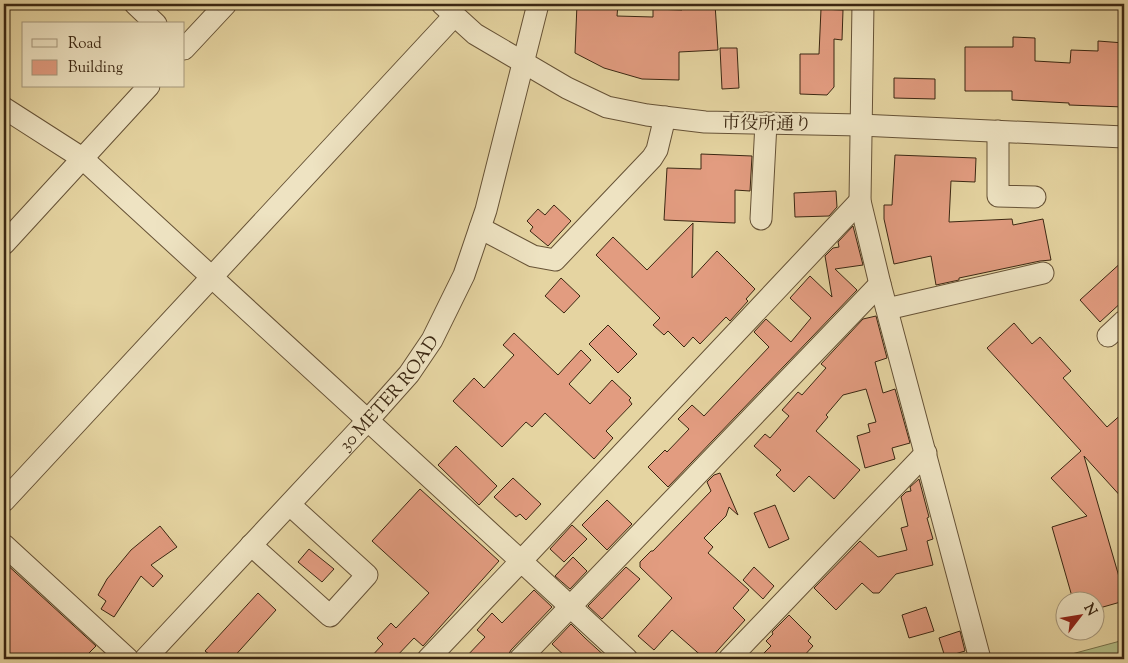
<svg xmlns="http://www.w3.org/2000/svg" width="1128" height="663" font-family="'Sorts Mill Goudy','Noto Serif JP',serif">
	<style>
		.green { fill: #b3bd86; stroke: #77724c }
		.building { fill: #e29c80; stroke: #3b2712 }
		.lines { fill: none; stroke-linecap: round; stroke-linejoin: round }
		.minor-casing { stroke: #665236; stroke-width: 23 }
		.minor { stroke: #eee3c2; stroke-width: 21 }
		.labels { text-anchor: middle; stroke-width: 4; stroke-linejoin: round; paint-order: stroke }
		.street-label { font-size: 18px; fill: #3b2712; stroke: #eee3c2 }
	</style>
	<rect width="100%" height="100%" fill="#e5d4a1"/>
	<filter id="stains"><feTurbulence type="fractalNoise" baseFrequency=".004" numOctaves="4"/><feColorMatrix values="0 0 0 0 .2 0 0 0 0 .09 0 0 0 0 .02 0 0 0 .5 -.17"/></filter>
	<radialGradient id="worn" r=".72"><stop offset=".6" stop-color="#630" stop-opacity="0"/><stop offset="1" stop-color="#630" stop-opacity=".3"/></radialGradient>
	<path class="green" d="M 1124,640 L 1124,659 L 1053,659 Z"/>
	<path class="building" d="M 577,4 L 618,4 L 617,16 L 653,17 L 653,9 L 682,10 L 682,4 L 715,4 L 718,50 L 679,52 L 679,80 L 642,79 L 604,68 L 575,53 Z
		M 821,9 L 843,10 L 842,40 L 834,39 L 834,87 L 827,95 L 800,94 L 800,54 L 819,54 Z
		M 1013,37 L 1035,38 L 1035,61 L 1070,63 L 1071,50 L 1098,51 L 1098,41 L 1124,43 L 1124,107 L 1069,105 L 1069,103 L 1012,100 L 1012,91 L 965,91 L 965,47 L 1013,47 Z
		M 720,48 L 737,48 L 739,88 L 722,89 Z
		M 894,78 L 935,79 L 935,99 L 894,98 Z
		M 701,154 L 752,156 L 750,191 L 735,190 L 735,223 L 664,220 L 667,168 L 701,169 Z
		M 895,155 L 976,158 L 975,182 L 951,181 L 949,222 L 1012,219 L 1013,225 L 1043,219 L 1051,260 L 1040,261 L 959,278 L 959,280 L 936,285 L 931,256 L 894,264 L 884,219 L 884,205 L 892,205 Z
		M 836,191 L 837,207 L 829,216 L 795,217 L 794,193 Z
		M 554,205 L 571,221 L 548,246 L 530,231 L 533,227 L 527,221 L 538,209 L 545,215 Z
		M 693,223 L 692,278 L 717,251 L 755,289 L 746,299 L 748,301 L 730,321 L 726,317 L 700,344 L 693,337 L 684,347 L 668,331 L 664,335 L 653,325 L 660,318 L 596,255 L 613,237 L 647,270 Z
		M 853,226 L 863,265 L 835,269 L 857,290 L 668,487 L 648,467 L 665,450 L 667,452 L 689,429 L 678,419 L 692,405 L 704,416 L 769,347 L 754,332 L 766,319 L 791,342 L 811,318 L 790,298 L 810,276 L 832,297 L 825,256 L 833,248 L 839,247 L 838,242 Z
		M 1124,260 L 1124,300 L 1100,322 L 1080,300 Z
		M 561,278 L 580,296 L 564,313 L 545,296 Z
		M 876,316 L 887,358 L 875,362 L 883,393 L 895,389 L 910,443 L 892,448 L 895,459 L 865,468 L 857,436 L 870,432 L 868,424 L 876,422 L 866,389 L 843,395 L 826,415 L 828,417 L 816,431 L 860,470 L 834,499 L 809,476 L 794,492 L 776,475 L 781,470 L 754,446 L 765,434 L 770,438 L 789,416 L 782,410 L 798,392 L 802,395 L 826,368 L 821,364 L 863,319 Z
		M 1014,323 L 1032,344 L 1040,337 L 1071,371 L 1063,378 L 1107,427 L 1124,412 L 1124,500 L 1084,456 L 1124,594 L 1124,601 L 1096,609 L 1096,600 L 1073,600 L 1052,527 L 1087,516 L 1051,478 L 1081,451 L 987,348 Z
		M 608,325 L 637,354 L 618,373 L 589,344 Z
		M 514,333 L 558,375 L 581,350 L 591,360 L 569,384 L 590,404 L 612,380 L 631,398 L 629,400 L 632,404 L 606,431 L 613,438 L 594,459 L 545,413 L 532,427 L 526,422 L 502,447 L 453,401 L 474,378 L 484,388 L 514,355 L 503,345 Z
		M 456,446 L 497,486 L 479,505 L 438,465 Z
		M 720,473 L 738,515 L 729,507 L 726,516 L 704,538 L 713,547 L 708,553 L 749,590 L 733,608 L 745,620 L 710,659 L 705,659 L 672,630 L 654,650 L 638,636 L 672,598 L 640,567 L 640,562 L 651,551 L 653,551 L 711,491 L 707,482 L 714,475 Z
		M 513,478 L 541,504 L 526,520 L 520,514 L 516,517 L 494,497 Z
		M 919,479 L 929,517 L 927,518 L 933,539 L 927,541 L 933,565 L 896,574 L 879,593 L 873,593 L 862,583 L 836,610 L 814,588 L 860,541 L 878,557 L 907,550 L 901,528 L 908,526 L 901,497 L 906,492 L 911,491 L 910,487 Z
		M 420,489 L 499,561 L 423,646 L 414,638 L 394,659 L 369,659 L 383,644 L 377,638 L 391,623 L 396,628 L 429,593 L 372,541 Z
		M 607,500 L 632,524 L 607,550 L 582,525 Z
		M 775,505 L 789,539 L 769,548 L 754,513 Z
		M 572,525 L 587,539 L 564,562 L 550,549 Z
		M 160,526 L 177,547 L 151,565 L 163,576 L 153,587 L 141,576 L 114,617 L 101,609 L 106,601 L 98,595 L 107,579 L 131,550 Z
		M 309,549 L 334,569 L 322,582 L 298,562 Z
		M 573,557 L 587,571 L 570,589 L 555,576 Z
		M 4,562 L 96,646 L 83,659 L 4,659 Z
		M 626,567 L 640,579 L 602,619 L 588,606 Z
		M 754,567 L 774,586 L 763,599 L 743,580 Z
		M 534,590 L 552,607 L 511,650 L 506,659 L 464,659 L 485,637 L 477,630 L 492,613 L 502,623 Z
		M 258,593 L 276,610 L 232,659 L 215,659 L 205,651 Z
		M 926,607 L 934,631 L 909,638 L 902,615 Z
		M 789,615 L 811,637 L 808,641 L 813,646 L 801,659 L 758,659 L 771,646 L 766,641 L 773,634 L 772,632 Z
		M 571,624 L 585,638 L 608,659 L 568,659 L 552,644 Z
		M 960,631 L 965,651 L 945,657 L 939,638 Z"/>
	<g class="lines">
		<g class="minor-casing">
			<g id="minor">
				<path d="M 135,4 L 156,24"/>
				<path d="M 442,4 L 475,34 L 567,88 L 607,107 L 647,115 L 705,122 L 860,125 L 1124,137"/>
				<path d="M 863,4 L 860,201 L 880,284 L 980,659"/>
				<path d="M 184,49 L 226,4"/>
				<path d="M 4,108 L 82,158 L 521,561 L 860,201"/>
				<path d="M 998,131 L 998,196 L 1035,197"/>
				<path d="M 761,219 L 766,123"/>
				<path d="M 480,228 L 533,256 L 555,260 L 652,158 L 657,150 L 665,117"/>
				<path d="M 4,244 L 149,86"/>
				<path d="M 887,309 L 1043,273"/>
				<path d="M 1108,336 L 1124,321"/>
				<path d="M 4,501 L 454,16"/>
				<path d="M 4,545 L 128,659"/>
				<path d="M 251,545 L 330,616 L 367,575 L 290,505"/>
				<path id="s1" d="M 145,659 L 368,420 L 409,374 L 432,340 L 464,275 L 486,210 L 538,4"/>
				<path d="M 428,659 L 521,561 L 627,659"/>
				<path d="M 520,659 L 880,284"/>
				<path d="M 729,659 L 926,453"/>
			</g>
		</g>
		<use href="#minor" class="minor"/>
	</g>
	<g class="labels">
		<g class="street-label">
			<text transform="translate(767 123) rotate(1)" y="6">市役所通り</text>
			<text dy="6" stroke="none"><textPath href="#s1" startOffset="361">30 METER ROAD</textPath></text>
		</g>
	</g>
	<rect width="1128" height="663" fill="none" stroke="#e5d4a1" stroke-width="20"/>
	<rect x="5" y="5" width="1118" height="653" fill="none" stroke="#3b2712" stroke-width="2.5"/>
	<rect x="10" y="10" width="1108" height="643" fill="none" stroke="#3b2712"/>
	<rect x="22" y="22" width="162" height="65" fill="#eee3c2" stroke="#a6987c"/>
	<rect x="32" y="39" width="25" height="8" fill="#eee3c2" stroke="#a6987c"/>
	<text x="68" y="48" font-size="15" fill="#3b2712">Road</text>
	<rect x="32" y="60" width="25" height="15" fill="#e29c80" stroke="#a6987c"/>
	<text x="68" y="72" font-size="15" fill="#3b2712">Building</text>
	<g transform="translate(1080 616) rotate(59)"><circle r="24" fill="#eee3c2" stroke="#a6987c"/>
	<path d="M0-4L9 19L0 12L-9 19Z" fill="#8f2418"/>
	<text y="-8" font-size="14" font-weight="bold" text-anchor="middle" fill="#3b2712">N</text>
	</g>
	<rect width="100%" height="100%" filter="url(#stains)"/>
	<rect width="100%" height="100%" fill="url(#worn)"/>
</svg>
